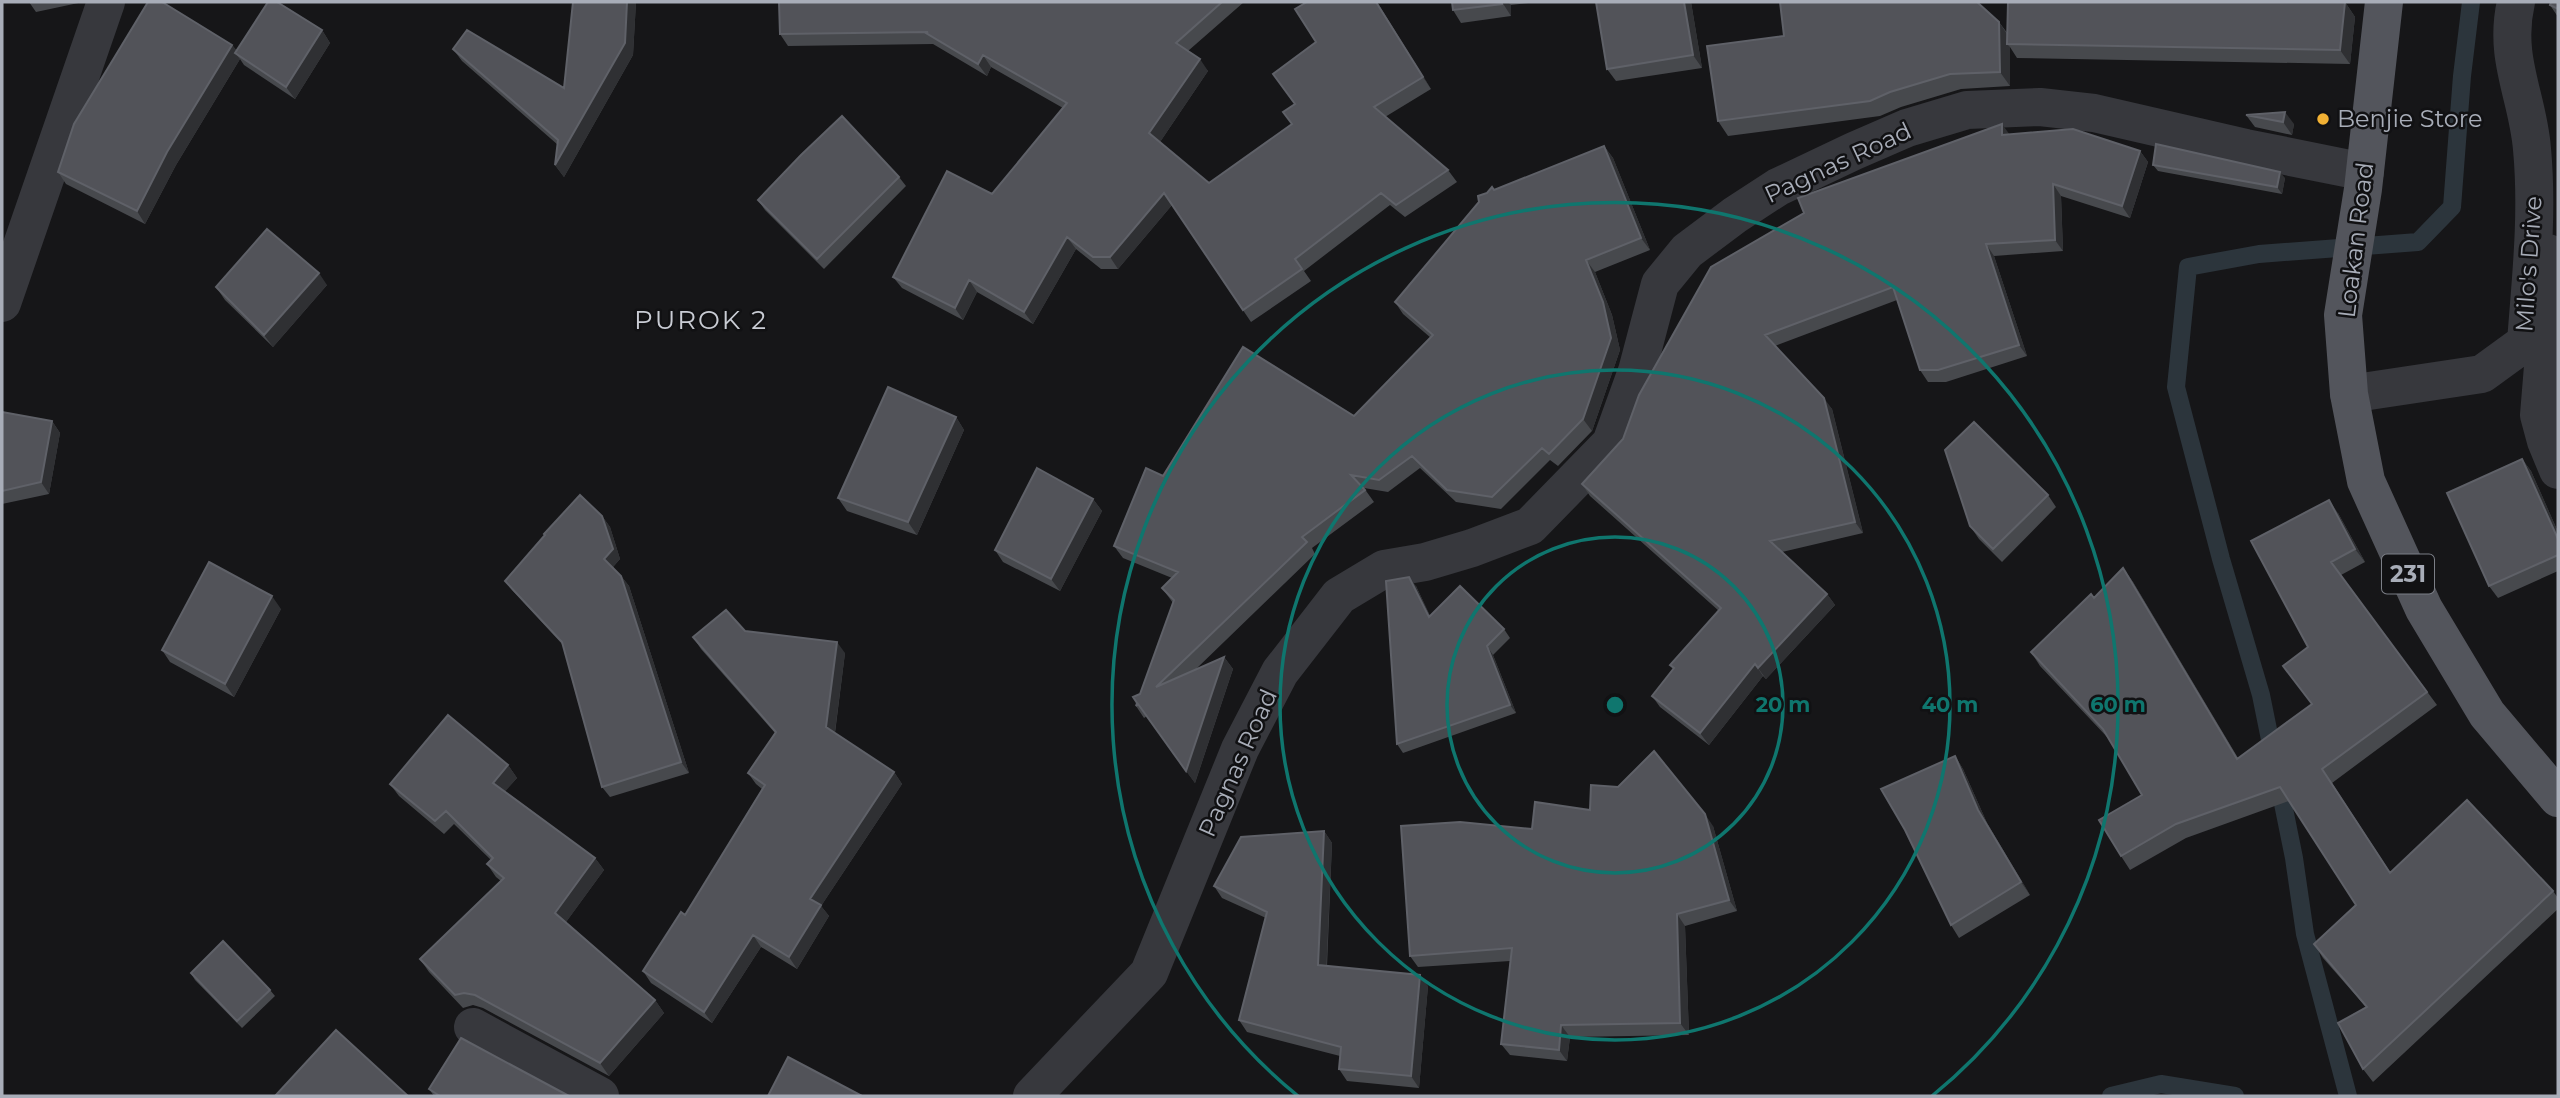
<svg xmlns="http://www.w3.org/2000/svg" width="2560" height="1098" font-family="Montserrat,sans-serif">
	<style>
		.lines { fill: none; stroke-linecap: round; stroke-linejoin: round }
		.stream { stroke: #2c353c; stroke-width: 18 }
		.minor { stroke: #37383d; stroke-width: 38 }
		.major { stroke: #53555c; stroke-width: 38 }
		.wall { fill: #47494d }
		.shaded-wall { fill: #2f3033 }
		.building { fill: #525359; stroke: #5f6168; stroke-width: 2 }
		.ring { fill: none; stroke: #0f766e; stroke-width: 3.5 }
		.poi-dot { fill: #f2b134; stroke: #111113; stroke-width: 2.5 }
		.labels { text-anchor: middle; stroke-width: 5; stroke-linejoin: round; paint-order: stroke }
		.shield { fill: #111113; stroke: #7b7e86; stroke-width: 2 }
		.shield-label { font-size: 23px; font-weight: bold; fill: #a8adb8 }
		.poi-label { font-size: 24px; fill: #a8adb8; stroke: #111113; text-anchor: start }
		.street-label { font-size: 24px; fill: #a8adb8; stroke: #111113 }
		.neighbourhood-label { font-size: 26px; letter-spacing: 2px; fill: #c9ccd4; stroke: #111113 }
		.centre { fill: #0f766e; stroke: #111113; stroke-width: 3.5 }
		.ring-label { font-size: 21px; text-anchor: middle; font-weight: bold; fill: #0f766e; stroke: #111113; stroke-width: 5; stroke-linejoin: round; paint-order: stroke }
	</style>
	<rect width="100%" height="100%" fill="#161618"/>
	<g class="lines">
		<path class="stream" d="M 2111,1096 L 2161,1084 L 2235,1096
			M 2348,1096 L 2305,934 L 2294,858 L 2261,695 L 2221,559 L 2176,387 L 2188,267 L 2259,254 L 2418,242 L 2452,207 L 2462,76 L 2471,2"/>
		<path class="minor" d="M 2548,253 L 2556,278 L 2556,317 L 2544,354 L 2539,415 L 2546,441 L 2558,470
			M 2,303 L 106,2
			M 2349,394 L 2482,374 L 2526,342 C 2531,277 2538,214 2532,149 C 2528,97 2503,58 2516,2
			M 473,1027 L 600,1096
			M 1032,1096 L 1149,973 L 1240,749 L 1280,672 L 1339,596 L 1384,569 L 1425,562 L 1472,548 L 1530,526 L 1611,443 L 1637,371 L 1660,284 L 1687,251 L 1735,215 L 1778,187 L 1854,151 L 1907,128 L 1967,110 L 2040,107 L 2094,113 L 2246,148 L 2365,172"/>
		<path class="major" d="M 2384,2 L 2363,189 L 2343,315 L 2349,394 L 2366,481 L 2424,609 L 2487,714 L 2558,798"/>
	</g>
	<path class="wall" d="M 29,2 L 83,2 L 36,12 Z
		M 573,2 L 636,2 L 633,55 L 564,177 L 555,165 L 558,145 L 462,61 L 453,49 L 564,88 Z
		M 779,2 L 1244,2 L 1188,51 L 1208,71 L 1160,142 L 1209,183 L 1292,124 L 1295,104 L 1377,2 L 1431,89 L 1385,117 L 1448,170 L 1457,182 L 1405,217 L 1390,205 L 1304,271 L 1311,281 L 1251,322 L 1172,205 L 1118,269 L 1101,269 L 1076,249 L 1033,324 L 977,292 L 963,320 L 902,288 L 893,277 L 992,194 L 1063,108 L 991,67 L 987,76 L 933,44 L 788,46 L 780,34 Z
		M 1452,2 L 1537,2 L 1511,5 L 1511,16 L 1461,23 L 1453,10 Z
		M 1691,2 L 1702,68 L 1616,81 L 1607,69 Z
		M 2345,2 L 2355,17 L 2350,64 L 2017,58 L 2010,47 L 2010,86 L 1961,89 L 1901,107 L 1880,116 L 1728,136 L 1718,121 L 1999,22 L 2008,34 Z
		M 2558,2 L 2558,17 L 2550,5 Z
		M 322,30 L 330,43 L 295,99 L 244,65 L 240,59 L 176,165 L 145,224 L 66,184 L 58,172 L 232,45 L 237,51 Z
		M 2246,115 L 2294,124 L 2292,135 L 2255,127 Z
		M 2009,134 L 2140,151 L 2148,162 L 2130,218 L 2061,196 L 2063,251 L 1994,256 L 2027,356 L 1946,382 L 1928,382 L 1920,370 L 1897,300 L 1775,346 L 1832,409 L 1863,533 L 1782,552 L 1827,594 L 1835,605 L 1766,679 L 1763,676 L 1709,745 L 1660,707 L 1652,696 L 1673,669 L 1670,665 L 1719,611 L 1590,496 L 1582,484 L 1623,439 L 1804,213 Z
		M 1604,146 L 1613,158 L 1650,250 L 1595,272 L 1612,315 L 1620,350 L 1592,431 L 1558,466 L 1550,460 L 1501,509 L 1456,502 L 1420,468 L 1388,492 L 1364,488 L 1374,502 L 1312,548 L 1315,554 L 1195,670 L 1224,657 L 1233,669 L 1195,783 L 1147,716 L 1144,718 L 1136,706 L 1173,603 L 1162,588 L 1172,578 L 1123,558 L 1114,546 L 1163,476 L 1354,416 L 1431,338 L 1403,314 L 1395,302 L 1494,190 Z
		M 2153,165 L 2285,178 L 2282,194 L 2158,171 Z
		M 899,177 L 906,186 L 824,269 L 765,210 L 758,200 Z
		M 327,285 L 273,347 L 225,300 L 216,287 Z
		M 2,412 L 52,421 L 60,433 L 49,494 L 2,504 Z
		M 956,417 L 964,430 L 917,535 L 847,511 L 838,498 Z
		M 2522,459 L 2531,471 L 2558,532 L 2558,571 L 2498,598 L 2489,586 Z
		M 2048,495 L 2056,507 L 2002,562 L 1979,539 L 1970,526 Z
		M 1093,499 L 1102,511 L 1060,591 L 1003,562 L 995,550 Z
		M 2338,513 L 2365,562 L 2341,575 L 2437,705 L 2332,783 L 2390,872 L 2553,891 L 2558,898 L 2558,909 L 2373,1082 L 2363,1069 L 2366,1007 L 2323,958 L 2314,944 L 2356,905 L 2289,801 L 2186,838 L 2130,870 L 2121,856 L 2142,795 L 2108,738 L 2040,666 L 2031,652 L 2094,598 L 2123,568 L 2133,582 L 2238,758 L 2312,704 L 2283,666 L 2308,647 Z
		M 602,516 L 610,527 L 620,559 L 613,567 L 621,576 L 629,586 L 689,773 L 610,797 L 602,787 L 563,645 L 513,591 L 505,581 L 545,536 Z
		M 1416,586 L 1430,616 L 1504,629 L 1510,638 L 1493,655 L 1516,713 L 1403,753 L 1397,744 Z
		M 281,609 L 234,697 L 170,662 L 162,650 Z
		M 745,631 L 845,653 L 835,733 L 894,772 L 902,784 L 821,906 L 829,916 L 797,969 L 761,947 L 712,1023 L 651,983 L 643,971 L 685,915 L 762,789 L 756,784 L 748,773 L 775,733 L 701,649 L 693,637 Z
		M 1955,756 L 1963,769 L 1987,823 L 2030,895 L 1959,938 L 1951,925 Z
		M 508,765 L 517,778 L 505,791 L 595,858 L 604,870 L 566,922 L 655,1000 L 664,1013 L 609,1076 L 483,1008 L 473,1005 L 463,1008 L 429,972 L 420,959 L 501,881 L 496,877 L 487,864 L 491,860 L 454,824 L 444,834 L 399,796 L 390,784 Z
		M 1713,826 L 1737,911 L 1685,926 L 1689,1035 L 1570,1037 L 1567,1061 L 1510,1055 L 1501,1044 L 1510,961 L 1418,967 L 1410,956 L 1532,829 Z
		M 1324,831 L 1332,843 L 1327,966 L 1428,986 L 1419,1088 L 1347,1081 L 1339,1069 L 1340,1056 L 1247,1032 L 1239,1020 L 1266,918 L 1222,898 L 1214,886 Z
		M 191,973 L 270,990 L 275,996 L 242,1028 L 195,980 Z
		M 429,1089 L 569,1096 L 434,1096 Z"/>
	<path class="shaded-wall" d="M 627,2 L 636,2 L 633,55 L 564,177 L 555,165 Z
		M 1376,2 L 1377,2 L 1431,89 L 1423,77 Z
		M 1502,2 L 1508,2 L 1511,5 L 1511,16 Z
		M 1684,2 L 1691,2 L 1702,68 L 1693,55 Z
		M 2345,2 L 2355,17 L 2350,64 L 2340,50 Z
		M 1999,22 L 2009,37 L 2007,44 L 2010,47 L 2010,86 L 2000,72 Z
		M 322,30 L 330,43 L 295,99 L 286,87 Z
		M 232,45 L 241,56 L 235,53 L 240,59 L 176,165 L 145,224 L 137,211 L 167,152 Z
		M 983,55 L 991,67 L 987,76 L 978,64 Z
		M 1200,59 L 1208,71 L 1158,145 L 1149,133 Z
		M 2285,112 L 2294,124 L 2292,135 L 2283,122 Z
		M 2002,124 L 2010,135 L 2002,135 Z
		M 1604,146 L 1613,158 L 1650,250 L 1641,238 Z
		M 2140,151 L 2148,162 L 2130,218 L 2122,206 Z
		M 2280,172 L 2285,178 L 2282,194 L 2277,187 Z
		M 2053,184 L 2061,196 L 2063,251 L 2055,240 Z
		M 1164,193 L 1172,205 L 1118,269 L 1110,257 Z
		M 1067,237 L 1076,249 L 1033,324 L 1024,312 Z
		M 1986,244 L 1994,256 L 2027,356 L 2019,345 Z
		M 1586,260 L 1595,272 L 1612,315 L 1620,350 L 1592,431 L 1583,419 Z
		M 319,273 L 327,285 L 273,347 L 264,335 Z
		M 969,280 L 977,292 L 963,320 L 955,308 Z
		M 1824,398 L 1832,409 L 1863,533 L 1855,522 Z
		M 956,417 L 964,430 L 917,535 L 908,522 Z
		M 52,421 L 60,433 L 49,494 L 41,482 Z
		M 2522,459 L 2531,471 L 2558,532 L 2558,539 Z
		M 1093,499 L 1102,511 L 1060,591 L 1051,579 Z
		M 2329,500 L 2338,513 L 2365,562 L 2355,549 Z
		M 602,516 L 610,527 L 620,559 L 611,569 L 604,559 Z
		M 2123,568 L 2133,582 L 2246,773 L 2237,759 Z
		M 621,576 L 629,586 L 689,773 L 681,762 Z
		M 1409,577 L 1416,586 L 1435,626 L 1429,617 Z
		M 1827,594 L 1835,605 L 1766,679 L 1758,668 Z
		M 272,596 L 281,609 L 234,697 L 225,684 Z
		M 837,642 L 845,653 L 834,739 L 826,727 Z
		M 1487,646 L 1493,655 L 1516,713 L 1510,705 Z
		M 1224,657 L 1233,669 L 1195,783 L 1186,771 Z
		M 1755,664 L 1763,676 L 1709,745 L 1700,733 Z
		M 1955,756 L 1963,769 L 1987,823 L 2030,895 L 2021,882 L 1978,810 Z
		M 508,765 L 517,778 L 502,795 L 493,783 Z
		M 894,772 L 902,784 L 821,906 L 829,916 L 797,969 L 789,957 L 810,899 Z
		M 1705,814 L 1713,826 L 1737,911 L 1729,900 Z
		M 1324,831 L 1332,843 L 1326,976 L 1318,965 Z
		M 595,858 L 604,870 L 564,925 L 555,913 Z
		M 1677,914 L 1685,926 L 1689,1035 L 1680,1023 Z
		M 753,935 L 761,947 L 712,1023 L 704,1012 Z
		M 1420,975 L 1428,986 L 1419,1088 L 1411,1076 Z
		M 655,1000 L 664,1013 L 609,1076 L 600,1063 Z
		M 1561,1025 L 1570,1037 L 1567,1061 L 1559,1050 Z"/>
	<path class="building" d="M 148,2 L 162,2 L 232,45 L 167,152 L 137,211 L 58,172 L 74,124 Z
		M 268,2 L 277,2 L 322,30 L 286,87 L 235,53 Z
		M 573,2 L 627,2 L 625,43 L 555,165 L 558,140 L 453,49 L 467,30 L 564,88 Z
		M 779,2 L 1222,2 L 1176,43 L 1200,59 L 1149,133 L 1209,183 L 1292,124 L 1283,112 L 1295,104 L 1273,74 L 1316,42 L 1295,9 L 1307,2 L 1376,2 L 1423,77 L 1374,107 L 1448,170 L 1396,205 L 1381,193 L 1295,259 L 1302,269 L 1243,310 L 1164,193 L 1110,257 L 1093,257 L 1067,237 L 1024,312 L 969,280 L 955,308 L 893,277 L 947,171 L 992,194 L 1067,103 L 983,55 L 978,64 L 926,33 L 928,32 L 780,34 Z
		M 1452,2 L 1502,2 L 1502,4 L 1453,10 Z
		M 1596,2 L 1684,2 L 1693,55 L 1607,69 Z
		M 1780,2 L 1977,2 L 1999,22 L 2000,72 L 1950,74 L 1890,92 L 1870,101 L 1718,121 L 1707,46 L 1784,36 Z
		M 2008,2 L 2345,2 L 2340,50 L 2007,44 Z
		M 2551,2 L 2558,2 L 2558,9 L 2550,5 Z
		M 2285,112 L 2283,122 L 2246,115 Z
		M 842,116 L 899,177 L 817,259 L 758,200 L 801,155 Z
		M 2002,124 L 2002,135 L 2073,129 L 2140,151 L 2122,206 L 2053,184 L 2055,240 L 1986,244 L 2019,345 L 1938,370 L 1920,370 L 1893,287 L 1765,335 L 1824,398 L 1855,522 L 1770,541 L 1827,594 L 1758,668 L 1755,664 L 1700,733 L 1652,696 L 1674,668 L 1670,665 L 1721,608 L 1582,484 L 1623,439 L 1639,395 L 1711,267 L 1804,213 L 1798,198 Z
		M 2156,144 L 2280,172 L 2277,187 L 2153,165 Z
		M 1604,146 L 1641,238 L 1586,260 L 1603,302 L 1611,338 L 1583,419 L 1549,454 L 1542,448 L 1492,497 L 1447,490 L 1412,456 L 1379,480 L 1351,475 L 1365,490 L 1302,537 L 1307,542 L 1156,687 L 1224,657 L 1186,771 L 1138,704 L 1136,706 L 1137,703 L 1133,697 L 1140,694 L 1174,600 L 1162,588 L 1178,572 L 1114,546 L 1146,468 L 1163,476 L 1243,347 L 1354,416 L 1433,335 L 1395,302 L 1479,202 L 1478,196 L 1487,193 L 1492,187 L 1494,190 Z
		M 267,229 L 319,273 L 264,335 L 216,287 Z
		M 888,387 L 956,417 L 908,522 L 838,498 Z
		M 2,412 L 52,421 L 41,482 L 2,491 Z
		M 1974,422 L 2048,495 L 1993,549 L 1970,526 L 1945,450 Z
		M 2522,459 L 2558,539 L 2558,555 L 2489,586 L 2447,493 Z
		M 1037,468 L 1093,499 L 1051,579 L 995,550 Z
		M 580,495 L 602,516 L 613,549 L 604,559 L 621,576 L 681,762 L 602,787 L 562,642 L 505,581 L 545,535 L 544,534 Z
		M 2329,500 L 2355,549 L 2331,562 L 2427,692 L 2322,769 L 2390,873 L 2467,800 L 2553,891 L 2363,1069 L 2338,1023 L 2367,1007 L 2314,944 L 2356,905 L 2280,787 L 2176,824 L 2121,856 L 2099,820 L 2142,795 L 2103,729 L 2031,652 L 2091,594 L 2094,598 L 2123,568 L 2237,759 L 2312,704 L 2283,666 L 2308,647 L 2251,541 Z
		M 209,562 L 272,596 L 225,684 L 162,650 Z
		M 1409,577 L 1429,617 L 1460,586 L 1504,629 L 1487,646 L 1510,705 L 1397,744 L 1386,581 Z
		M 726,610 L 745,631 L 837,642 L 826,727 L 894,772 L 810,899 L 821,905 L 789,957 L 753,935 L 704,1012 L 643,971 L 681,912 L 685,915 L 765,785 L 748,773 L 776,732 L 693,637 Z
		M 448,715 L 508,765 L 493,783 L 595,858 L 555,913 L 655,1000 L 600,1063 L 475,995 L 464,993 L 455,995 L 420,959 L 504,878 L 487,864 L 493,858 L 446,811 L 435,821 L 390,784 Z
		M 1654,751 L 1705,814 L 1729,900 L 1677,914 L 1680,1023 L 1561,1025 L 1559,1050 L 1501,1044 L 1512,948 L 1410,956 L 1401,826 L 1460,822 L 1532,829 L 1535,802 L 1590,810 L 1591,785 L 1618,787 Z
		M 1955,756 L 1978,810 L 2021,882 L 1951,925 L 1905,830 L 1881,789 Z
		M 1324,831 L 1318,965 L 1420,975 L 1411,1076 L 1339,1069 L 1341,1047 L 1239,1020 L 1267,912 L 1214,886 L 1241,837 Z
		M 223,941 L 270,990 L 237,1021 L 191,973 Z
		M 336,1030 L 408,1096 L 275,1096 Z
		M 461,1038 L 569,1096 L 440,1096 L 429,1089 Z
		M 788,1057 L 862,1096 L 768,1096 Z"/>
	<g class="ring">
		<circle cx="1615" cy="705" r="168"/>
		<circle cx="1615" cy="705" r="335"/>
		<path d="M1298 1096A503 503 0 1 1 1932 1096"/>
	</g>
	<circle class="poi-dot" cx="2323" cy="119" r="7"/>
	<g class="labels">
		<rect class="shield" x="2382" y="554.5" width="52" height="39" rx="5"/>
		<g class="shield-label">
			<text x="2408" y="582">231</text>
		</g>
		<g class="poi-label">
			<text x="2337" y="127">Benjie Store</text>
		</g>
		<g class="street-label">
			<text transform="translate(1838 163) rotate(-25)" y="8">Pagnas Road</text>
			<text transform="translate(2356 240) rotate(-83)" y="8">Loakan Road</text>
			<text transform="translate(2529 264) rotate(-86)" y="8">Milo's Drive</text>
			<text transform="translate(1238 763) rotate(-66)" y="8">Pagnas Road</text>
		</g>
		<g class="neighbourhood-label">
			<text x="701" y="329">PUROK 2</text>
		</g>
	</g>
	<circle cx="1615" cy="705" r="10" class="centre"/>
	<g class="ring-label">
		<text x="1783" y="712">20 m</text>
		<text x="1950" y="712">40 m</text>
		<text x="2118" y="712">60 m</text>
	</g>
	<rect width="2560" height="1098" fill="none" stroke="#a8adb8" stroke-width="7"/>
</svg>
